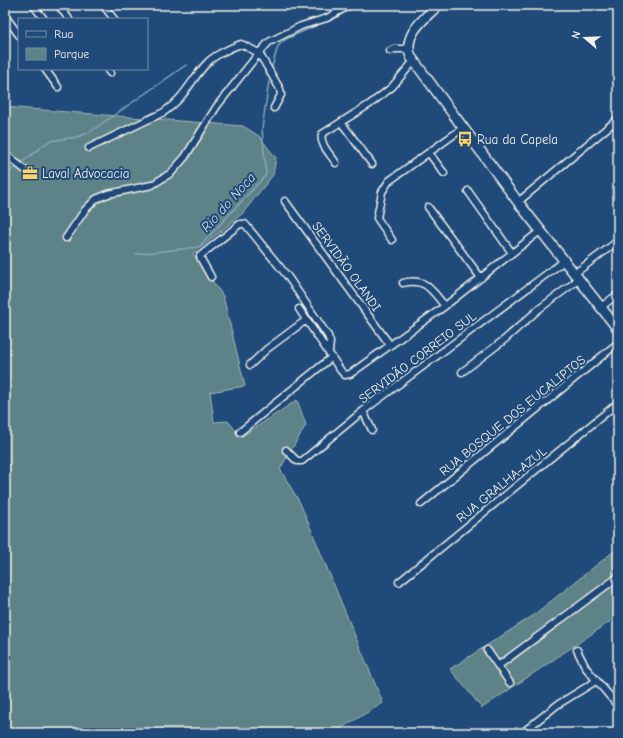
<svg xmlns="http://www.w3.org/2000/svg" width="623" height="738" font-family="'Comic Neue',sans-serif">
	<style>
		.green { fill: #5d8287; stroke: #a8bab8 }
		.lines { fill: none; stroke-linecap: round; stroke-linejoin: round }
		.stream { stroke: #89a7bc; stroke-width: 1.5 }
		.street-casing { stroke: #f4f1e8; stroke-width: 9 }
		.secondary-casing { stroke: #f4f1e8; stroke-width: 12 }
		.street { stroke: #1f4a7a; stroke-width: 6 }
		.secondary { stroke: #1f4a7a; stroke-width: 9 }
		.labels { text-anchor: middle; stroke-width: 4; stroke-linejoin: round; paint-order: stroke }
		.poi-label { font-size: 13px; fill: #f4f1e8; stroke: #1f4a7a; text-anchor: start }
		.street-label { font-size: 13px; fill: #f4f1e8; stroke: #1f4a7a }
		.water-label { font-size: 14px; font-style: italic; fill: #d9dedd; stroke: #1f4a7a }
	</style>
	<rect width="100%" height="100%" fill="#1f4a7a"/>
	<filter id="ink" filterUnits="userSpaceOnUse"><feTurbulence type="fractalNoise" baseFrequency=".025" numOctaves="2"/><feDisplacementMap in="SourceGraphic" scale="8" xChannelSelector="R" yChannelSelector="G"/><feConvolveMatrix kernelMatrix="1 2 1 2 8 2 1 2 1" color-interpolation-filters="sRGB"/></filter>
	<g filter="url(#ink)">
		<path class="green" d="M 5,107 L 243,126 L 259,136 L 276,158 L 273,175 L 242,214 L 193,254 L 223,296 L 245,386 L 210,392 L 214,422 L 228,421 L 241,437 L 297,400 L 306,425 L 280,469 L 300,503 L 383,703 L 333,733 L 5,733 Z
			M 618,548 L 618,616 L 482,708 L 450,669 L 531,617 Z"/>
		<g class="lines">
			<path class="stream" d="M 347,10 L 355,5
				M 271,70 L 278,46 L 286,39 L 324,22
				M 20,164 L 49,141 L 77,137 L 90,132 L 186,65
				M 5,172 L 10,171 L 17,166
				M 136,254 L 199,247 L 266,175 L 262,129 L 269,81"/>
			<g class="street-casing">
				<path id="street" d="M 33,5 L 44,19
					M 58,5 L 69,19
					M 103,5 L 114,19
					M 5,16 L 19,35
					M 390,51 L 394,49 L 408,49
					M 45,69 L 58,87
					M 107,69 L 110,73
					M 341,122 L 372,164
					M 89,148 L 164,112 C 186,97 191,79 208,62 C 215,55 232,47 241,44 L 259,53 L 280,89 L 281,95 L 274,108
					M 429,153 L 444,173
					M 5,154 L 24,169
					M 336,163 C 331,155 319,144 322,134 L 370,104 L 392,87 L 413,62
					M 468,191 L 512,253
					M 285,201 L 390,345
					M 518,202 L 618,119
					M 428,207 L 481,278
					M 66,238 L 85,210 L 96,199 L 108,194 L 152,185 L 171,173 L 185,157 L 217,106 L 259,53 L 269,42 L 301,26 L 327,18 L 350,5
					M 392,240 L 377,218 L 382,192 L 389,181 L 463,128
					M 574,274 L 618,241
					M 211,277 L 201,259 L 200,256 L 240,224 L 245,224 L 288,277 L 328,336 L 330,342 L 329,352
					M 403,283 C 426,277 432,291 445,306
					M 601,307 L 618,294
					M 299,309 L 341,371 L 345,375 L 350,374 L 445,306 L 540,231
					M 250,365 L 267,349 L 306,320
					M 462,372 L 504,340 L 539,309 L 578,280
					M 363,411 L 372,430
					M 240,432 L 332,357
					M 286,450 L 297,461 L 302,461 L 363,411 L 564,261
					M 421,504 L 618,343
					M 399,582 L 618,403
					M 487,650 L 510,683
					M 577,650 L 586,668 L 618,706
					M 498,666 L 618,577
					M 522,733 L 557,705 L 596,681"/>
			</g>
			<g class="secondary-casing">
				<path id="secondary" d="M 438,5 C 424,19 402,35 411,57 L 518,202 L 618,329
					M 616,5 L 618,5"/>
			</g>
			<use href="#street" class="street"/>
			<use href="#secondary" class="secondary"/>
		</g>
	</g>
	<defs>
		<g id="bus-bare" transform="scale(1.2)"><path d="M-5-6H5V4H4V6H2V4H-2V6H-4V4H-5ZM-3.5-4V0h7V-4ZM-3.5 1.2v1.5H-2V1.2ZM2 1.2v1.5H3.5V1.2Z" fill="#ffd166" stroke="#1f4a7a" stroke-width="2.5" paint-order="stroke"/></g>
		<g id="office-bare" transform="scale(1.2)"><path d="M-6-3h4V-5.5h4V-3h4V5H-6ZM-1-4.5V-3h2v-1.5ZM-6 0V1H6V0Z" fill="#ffd166" stroke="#1f4a7a" stroke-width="2.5" paint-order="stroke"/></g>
	</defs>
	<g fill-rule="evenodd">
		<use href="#bus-bare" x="465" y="139"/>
		<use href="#office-bare" x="30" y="173"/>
	</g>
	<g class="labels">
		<g class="poi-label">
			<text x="477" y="144">Rua da Capela</text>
			<text x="42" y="178">Laval Advocacia</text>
		</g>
		<g class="street-label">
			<text transform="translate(347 266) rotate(54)" y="5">SERVIDÃO OLANDI</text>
			<text transform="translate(417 357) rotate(-37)" y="5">SERVIDÃO CORREIO SUL</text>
			<text transform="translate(512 415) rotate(-39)" y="5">RUA BOSQUE DOS EUCALIPTOS</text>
			<text transform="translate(501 484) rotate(-39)" y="5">RUA GRALHA-AZUL</text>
		</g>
		<g class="water-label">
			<text transform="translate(228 202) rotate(-48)" y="5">Rio do Noca</text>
		</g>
	</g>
	<rect width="623" height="738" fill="none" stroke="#1f4a7a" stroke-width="20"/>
	<rect x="10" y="10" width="603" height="718" fill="none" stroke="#f4f1e8" stroke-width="1.5" filter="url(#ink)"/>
	<rect x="18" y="18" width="130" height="52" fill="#1f4a7a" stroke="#748da6"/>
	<rect x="26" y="31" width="20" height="6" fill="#1f4a7a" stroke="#748da6"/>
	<text x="54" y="38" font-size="12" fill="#f4f1e8">Rua</text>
	<rect x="26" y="48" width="20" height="12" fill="#5d8287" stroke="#748da6"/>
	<text x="54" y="58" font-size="12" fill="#f4f1e8">Parque</text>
	<g transform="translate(585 38) rotate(289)" stroke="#1f4a7a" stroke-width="3" paint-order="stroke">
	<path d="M0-3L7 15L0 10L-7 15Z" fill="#f4f1e8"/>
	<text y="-6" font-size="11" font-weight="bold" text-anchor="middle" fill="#f4f1e8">N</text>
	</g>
</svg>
